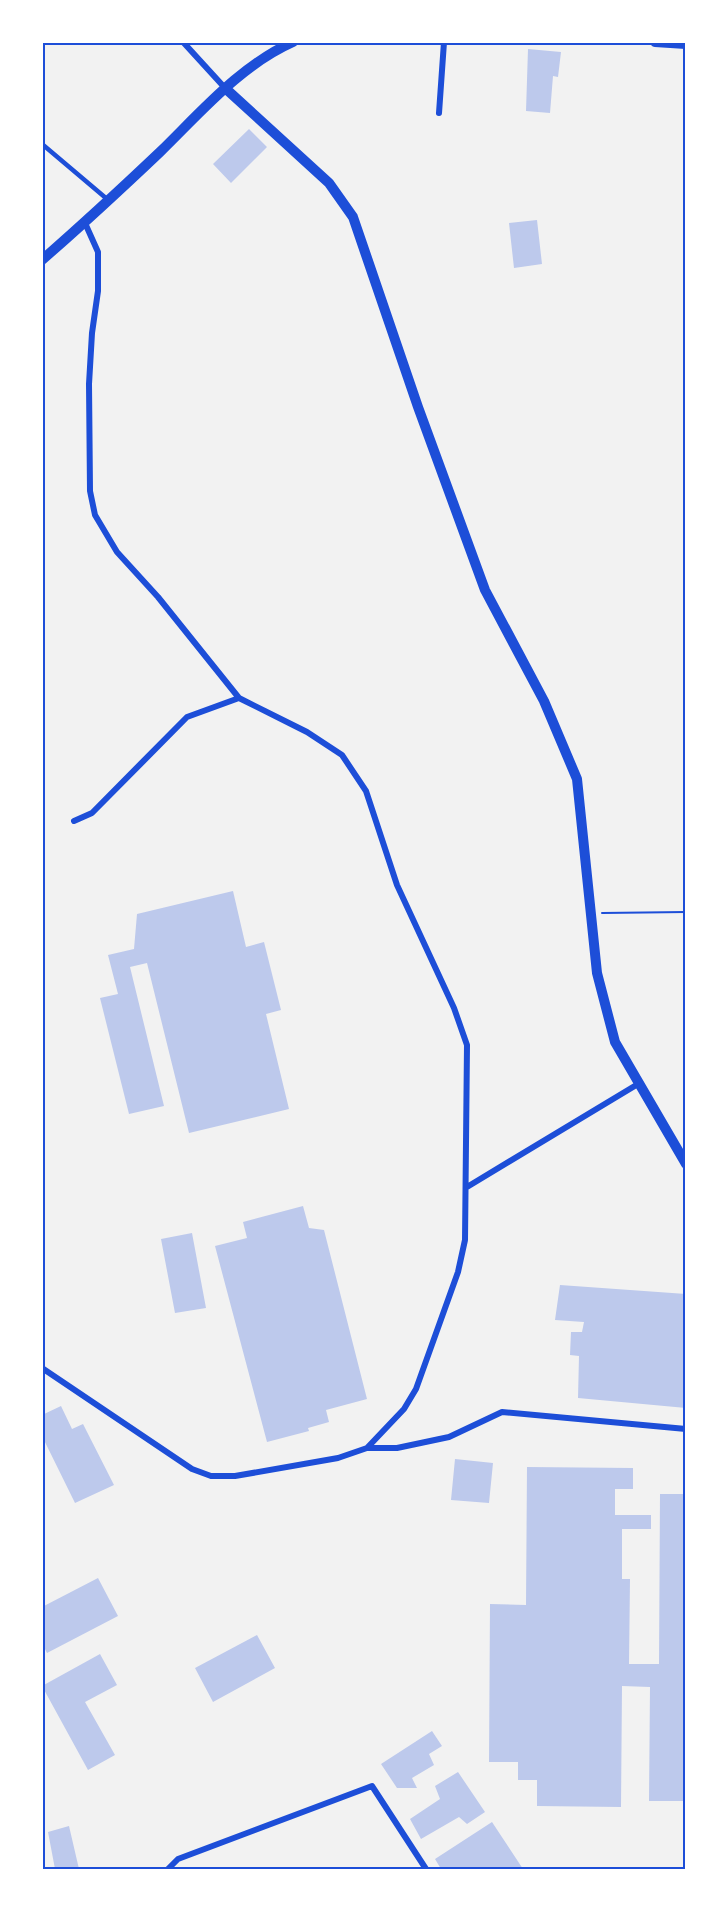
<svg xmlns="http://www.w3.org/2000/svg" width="728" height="1911" font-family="Roboto,sans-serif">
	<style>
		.building { fill: #bdc9ec }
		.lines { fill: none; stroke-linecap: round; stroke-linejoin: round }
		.path { stroke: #1d4ed8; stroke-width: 2 }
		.service { stroke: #1d4ed8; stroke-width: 4.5 }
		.minor { stroke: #1d4ed8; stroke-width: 6 }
		.tertiary { stroke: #1d4ed8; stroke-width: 10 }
		.neatline { fill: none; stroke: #1d4ed8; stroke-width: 2 }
	</style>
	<rect width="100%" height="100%" fill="#f2f2f2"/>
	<path class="building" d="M 528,49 L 561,52 L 558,77 L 553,76 L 550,113 L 526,111 Z
		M 249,129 L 267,147 L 231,183 L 213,164 Z
		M 537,220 L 542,264 L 514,268 L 509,223 Z
		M 233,891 L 246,947 L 264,942 L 281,1010 L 266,1014 L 289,1109 L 189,1133 L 147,963 L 130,967 L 164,1106 L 129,1114 L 100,998 L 118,994 L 108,955 L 134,949 L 137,914 Z
		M 303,1206 L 309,1228 L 324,1230 L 367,1399 L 326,1410 L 329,1422 L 308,1428 L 309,1431 L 267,1442 L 215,1246 L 247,1238 L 243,1222 Z
		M 192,1233 L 206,1308 L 175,1313 L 161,1239 Z
		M 560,1285 L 686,1294 L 686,1408 L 578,1398 L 579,1356 L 570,1355 L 571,1332 L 582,1332 L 584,1322 L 555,1320 Z
		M 61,1406 L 72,1429 L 83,1424 L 114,1485 L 75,1503 L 42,1436 L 42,1415 Z
		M 455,1459 L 493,1463 L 489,1503 L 451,1500 Z
		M 527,1467 L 633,1468 L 633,1489 L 615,1489 L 615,1515 L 651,1515 L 651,1529 L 622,1529 L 622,1579 L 630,1579 L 629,1664 L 659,1664 L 660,1494 L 686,1494 L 686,1801 L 649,1801 L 650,1687 L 622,1686 L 621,1807 L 537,1806 L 537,1780 L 518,1780 L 518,1762 L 489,1762 L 490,1604 L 526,1605 Z
		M 98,1578 L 118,1616 L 47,1653 L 42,1643 L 42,1607 Z
		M 257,1635 L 275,1668 L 213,1702 L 195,1668 Z
		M 100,1654 L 117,1685 L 85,1702 L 115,1755 L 88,1770 L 42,1686 Z
		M 432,1731 L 442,1746 L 429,1754 L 434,1765 L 412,1778 L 417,1788 L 397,1788 L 381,1764 Z
		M 458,1772 L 485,1812 L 467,1824 L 459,1817 L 421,1839 L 410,1819 L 440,1799 L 435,1786 Z
		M 492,1822 L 523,1869 L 441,1869 L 435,1859 Z
		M 69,1826 L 79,1869 L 55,1869 L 48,1832 Z"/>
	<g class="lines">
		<path class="path" d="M 602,913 L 686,912"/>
		<path class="service" d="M 42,144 L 107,199"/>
		<path class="minor" d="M 183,42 L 225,88
			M 439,113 L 444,42
			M 85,223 L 98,252 L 98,291 L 92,333 L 89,384 L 90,491 L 95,515 L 117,552 L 158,597 L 239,698
			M 467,1187 L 638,1084
			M 42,1368 L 192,1469 L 211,1476 L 235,1476 L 338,1458 L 367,1448 L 404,1409 L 416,1389 L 458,1272 L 465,1240 L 467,1045 L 454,1008 L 397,885 L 366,791 L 342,755 L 307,732 L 239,698 L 187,717 L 92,813 L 74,821
			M 367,1448 L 397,1448 L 449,1437 L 502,1412 L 686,1429
			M 168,1869 L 178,1859 L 372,1786 L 426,1869"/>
		<path class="tertiary" d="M 655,42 L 686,44
			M 225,88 L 329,183 L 353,217 L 418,407 L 485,590 L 544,701 L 577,779 L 597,973 L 615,1042 L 686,1164
			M 42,260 C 82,225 121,189 160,152 C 201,112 241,65 293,42"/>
	</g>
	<rect width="728" height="1911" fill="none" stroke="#ffffff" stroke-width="87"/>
	<rect x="44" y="44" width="640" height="1824" class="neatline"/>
</svg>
